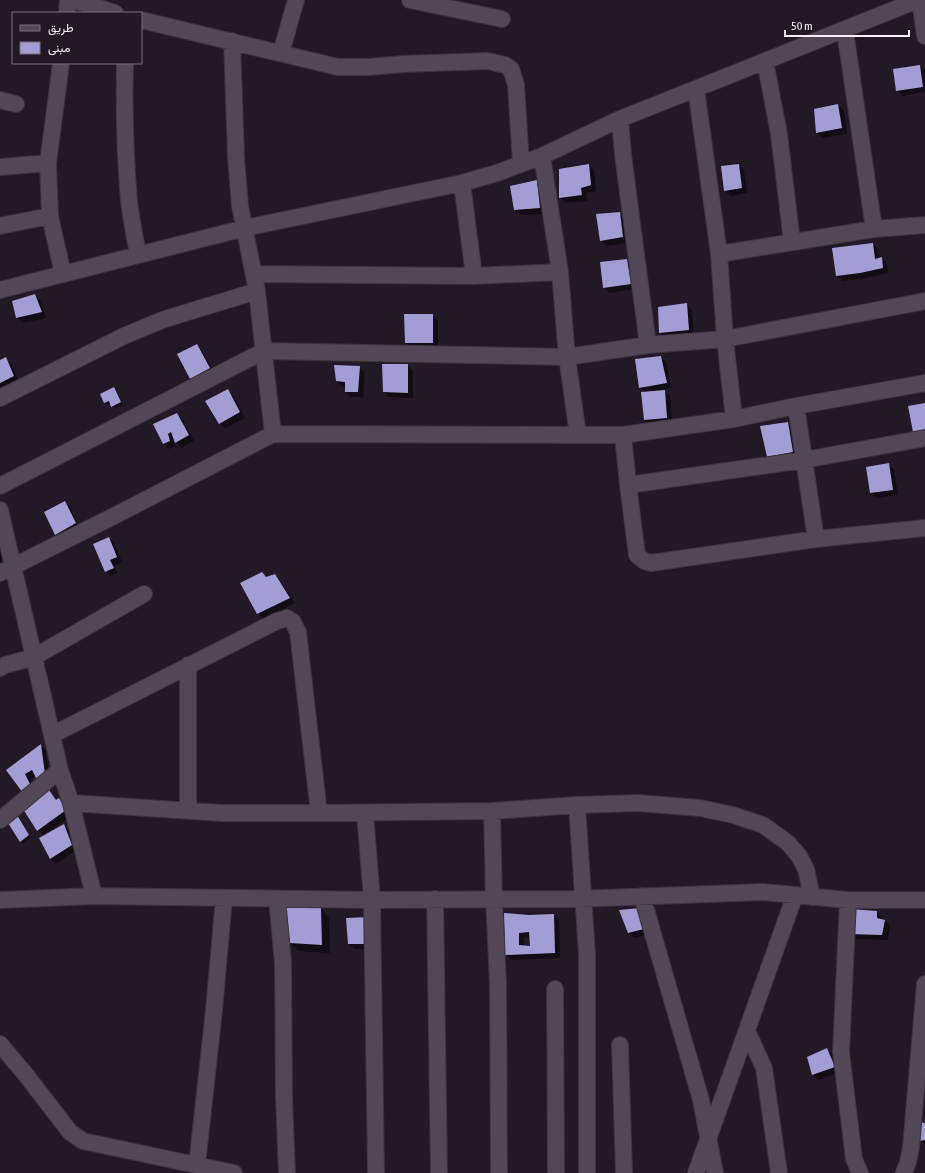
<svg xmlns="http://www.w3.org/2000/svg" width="925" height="1173" font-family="'Asap Condensed',Vazirmatn,sans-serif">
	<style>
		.shadow { fill: #0007; fill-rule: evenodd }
		.building { fill: #a39dd5; fill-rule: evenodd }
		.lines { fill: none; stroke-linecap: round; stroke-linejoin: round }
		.minor-casing { stroke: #3b333e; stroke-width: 18 }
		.minor { stroke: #534656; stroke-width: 16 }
	</style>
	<rect width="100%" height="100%" fill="#231826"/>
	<path class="shadow" d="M 920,66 L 925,71 L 925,92 L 903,96 L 897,90 Z
		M 838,105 L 844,111 L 847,134 L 823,138 L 817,133 L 815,110 Z
		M 589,165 L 594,170 L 596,191 L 586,193 L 587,201 L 565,203 L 560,197 Z
		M 739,165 L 744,170 L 747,193 L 731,196 L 725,190 Z
		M 537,182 L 542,187 L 545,214 L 521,215 L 515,210 L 511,187 Z
		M 619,213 L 625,218 L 628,243 L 607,246 L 601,240 Z
		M 873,244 L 878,249 L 880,259 L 882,258 L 887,264 L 888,273 L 866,278 L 843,281 L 837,276 Z
		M 626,260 L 632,266 L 636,289 L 609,293 L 604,287 Z
		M 34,295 L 40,300 L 46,318 L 23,323 L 17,318 Z
		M 686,305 L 692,310 L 694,335 L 666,338 L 660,333 Z
		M 432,315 L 438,320 L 438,348 L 411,348 L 406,343 Z
		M 197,345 L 202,351 L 215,374 L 196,383 L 191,378 Z
		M 661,357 L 666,362 L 671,388 L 663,389 L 670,396 L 672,423 L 650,425 L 644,420 L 645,392 L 640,387 Z
		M 5,358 L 11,363 L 19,382 L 0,391 L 0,361 Z
		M 407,365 L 413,371 L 413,398 L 389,397 L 384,392 Z
		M 359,367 L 365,372 L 363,397 L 351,397 L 346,392 L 346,387 L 342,387 L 337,381 Z
		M 114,388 L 123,405 L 115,408 L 111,403 L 107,404 L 105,402 Z
		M 228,390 L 233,396 L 245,418 L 225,428 L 220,423 Z
		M 177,414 L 183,420 L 194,441 L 181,448 L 176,442 L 175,439 L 173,440 L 175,446 L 169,449 L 164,443 L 154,425 Z
		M 788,423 L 794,428 L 798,457 L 773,461 L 768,456 Z
		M 889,465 L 894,470 L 898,495 L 877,498 L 871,493 L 867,468 Z
		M 65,502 L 70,507 L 80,529 L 61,540 L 56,534 Z
		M 109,538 L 114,543 L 122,562 L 114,566 L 118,573 L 111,576 L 106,571 Z
		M 0,543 L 5,567 L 0,569 Z
		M 275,575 L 280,581 L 295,603 L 264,619 L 258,614 L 242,584 Z
		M 40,745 L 46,750 L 50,780 L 36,776 L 30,780 L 36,791 L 7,770 Z
		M 49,791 L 57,801 L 59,799 L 65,805 L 71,816 L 43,835 L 37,830 Z
		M 19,819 L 30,838 L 23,844 L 9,823 Z
		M 64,825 L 69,831 L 76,850 L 57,864 L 51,859 L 41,839 Z
		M 321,909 L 329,918 L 330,953 L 299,951 L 290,943 Z
		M 620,911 L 652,934 L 634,938 L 629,933 Z
		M 877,912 L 882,917 L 882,920 L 885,921 L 890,926 L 888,940 L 855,939 L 849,933 Z
		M 553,915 L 559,920 L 560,958 L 511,960 L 506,954 L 529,916 ZM 524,938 L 530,938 L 531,947 L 524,947 Z
		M 375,923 L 375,949 L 355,949 L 349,944 Z
		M 827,1049 L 833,1055 L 840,1072 L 818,1080 L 813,1075 Z
		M 925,1124 L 925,1145 L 920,1140 Z"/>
	<path class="building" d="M 920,65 L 923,87 L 896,91 L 893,69 Z
		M 838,104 L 842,128 L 816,133 L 814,109 Z
		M 589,164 L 591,185 L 581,188 L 582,195 L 559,198 L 559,169 Z
		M 739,164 L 742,188 L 724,191 L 721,166 Z
		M 537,180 L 540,208 L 514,210 L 510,186 Z
		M 620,212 L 623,237 L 600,241 L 596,214 Z
		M 873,243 L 875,259 L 882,257 L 883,268 L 860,273 L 836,276 L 832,248 Z
		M 627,259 L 631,284 L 603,288 L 600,262 Z
		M 35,294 L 42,312 L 16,318 L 12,301 Z
		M 687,303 L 689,330 L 659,333 L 658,307 Z
		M 404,314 L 433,314 L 433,343 L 405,343 Z
		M 197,344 L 210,368 L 190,379 L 177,354 Z
		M 661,356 L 667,383 L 639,388 L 635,359 Z
		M 6,357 L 14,376 L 0,383 L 0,360 Z
		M 382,364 L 408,364 L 408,393 L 383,392 Z
		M 334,365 L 360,366 L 358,392 L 345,392 L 345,382 L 336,381 Z
		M 114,387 L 121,402 L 111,407 L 109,401 L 104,403 L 100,394 Z
		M 228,389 L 240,412 L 219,424 L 205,401 Z
		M 665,390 L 667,418 L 644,420 L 641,392 Z
		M 925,403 L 925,430 L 913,432 L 908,406 Z
		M 177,413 L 189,435 L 175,443 L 171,432 L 168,434 L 170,441 L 163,444 L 153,424 Z
		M 788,422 L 793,452 L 767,457 L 760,426 Z
		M 889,463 L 893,490 L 870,493 L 866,467 Z
		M 65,501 L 76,523 L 55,535 L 44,512 Z
		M 109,537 L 117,557 L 110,560 L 114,568 L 105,572 L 93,544 Z
		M 262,572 L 266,577 L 275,574 L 290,598 L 257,614 L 240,583 Z
		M 41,744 L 45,774 L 37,780 L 32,770 L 25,774 L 31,786 L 23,793 L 6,770 Z
		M 49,790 L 56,800 L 59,798 L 66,810 L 37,831 L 23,809 Z
		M 17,815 L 29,835 L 20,842 L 8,823 Z
		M 64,824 L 72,845 L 50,859 L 39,838 Z
		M 286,907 L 321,908 L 322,945 L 290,943 Z
		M 640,908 L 648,928 L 628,933 L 619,910 Z
		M 850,909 L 877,911 L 877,918 L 885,920 L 882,935 L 848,934 Z
		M 504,913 L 529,915 L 554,914 L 555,953 L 505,955 ZM 529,932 L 530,946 L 519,945 L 519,933 Z
		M 370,917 L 370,944 L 348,944 L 346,918 Z
		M 827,1048 L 835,1067 L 812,1075 L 807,1057 Z
		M 919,1122 L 925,1123 L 925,1140 L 919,1141 Z"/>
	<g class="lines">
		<g class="minor-casing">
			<path id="minor" d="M 74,0 L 115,13
				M 410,0 L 502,19
				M 920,0 L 925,36
				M 67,13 L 68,0
				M 141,20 L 338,67 L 369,67 L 403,64 L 488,61 L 505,65 L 511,69 L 516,85 L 521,164
				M 845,31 L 874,229
				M 232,41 L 236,157 L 240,206 L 257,291 L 273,434
				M 281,53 L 296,0
				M 765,61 L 779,134 L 792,242
				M 61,63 L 48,163 L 50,216 L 63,274
				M 125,63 C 124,109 125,155 129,201 C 131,219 135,237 138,255
				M 696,89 L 719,254 L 725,339 L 734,419
				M 0,100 L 16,104
				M 620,119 L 623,155 L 648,345
				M 542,156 L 560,272 L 567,357 L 578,435
				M 0,167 L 48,163
				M 462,183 L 474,276
				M 0,226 L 50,216
				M 719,254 L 874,229 L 925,225
				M 254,274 L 474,276 L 560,272
				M 0,290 L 245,228 L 462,183 L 497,173 L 542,156 L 620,119 L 918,0
				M 0,398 L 126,335 L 165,319 L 257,291
				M 796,406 L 816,539
				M 623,435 L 628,485 L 637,555 L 644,561 L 651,563 L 816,539 L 925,528
				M 628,485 L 804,460 L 925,438
				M 0,486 L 264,351 L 567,357 L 648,345 L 725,339 L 925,301
				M 0,510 L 60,770 L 71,803 L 94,896
				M 0,573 L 116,515 L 273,434 L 623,435 L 734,419 L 796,406 L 925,383
				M 0,668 L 5,665 L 34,657 L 144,594
				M 52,735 L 277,621 L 287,618 L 293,622 L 298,632 L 319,813
				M 71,803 L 222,813 L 319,813 L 492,811 L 577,805 L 638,803 L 700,808 L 733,815 L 763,825 L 788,843 L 799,856 L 806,869 L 812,897
				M 577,805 L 587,954 L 587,1173
				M 188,811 L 188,665
				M 492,811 L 494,899 L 498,984 L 499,1173
				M 365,813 L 372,900 L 376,1173
				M 0,820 L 60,770
				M 642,896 L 701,1100 L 715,1173
				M 277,899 L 283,963 L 284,1098 L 287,1173
				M 435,899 L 439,1173
				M 0,900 L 94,896 L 372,900 L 576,899 L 763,892 L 848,900 L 925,900
				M 848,900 L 841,1052 L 854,1159 L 860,1173
				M 555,989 L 556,1173
				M 747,1031 L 764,1068 L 779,1173
				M 0,1044 L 26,1075 L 70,1132 L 83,1141 L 234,1173
				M 620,1045 L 624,1173
				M 197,1165 L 214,1010 L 224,898
				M 696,1173 L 795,895
				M 904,1173 L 908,1162 L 911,1147 L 925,984"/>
		</g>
		<use href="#minor" class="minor"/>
	</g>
	<rect x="12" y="12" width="130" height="52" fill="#231826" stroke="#776e7a"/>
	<rect x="20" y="25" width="20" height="6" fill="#534656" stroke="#776e7a"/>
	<text x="48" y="32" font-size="12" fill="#f6eef8">طريق</text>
	<rect x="20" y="42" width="20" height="12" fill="#a39dd5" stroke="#776e7a"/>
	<text x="48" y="52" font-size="12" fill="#f6eef8">مبنى</text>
	<path d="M785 30v6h124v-6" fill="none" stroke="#f6eef8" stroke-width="2"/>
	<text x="791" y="30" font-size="12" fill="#f6eef8" stroke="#231826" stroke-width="3" paint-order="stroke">50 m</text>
</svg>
